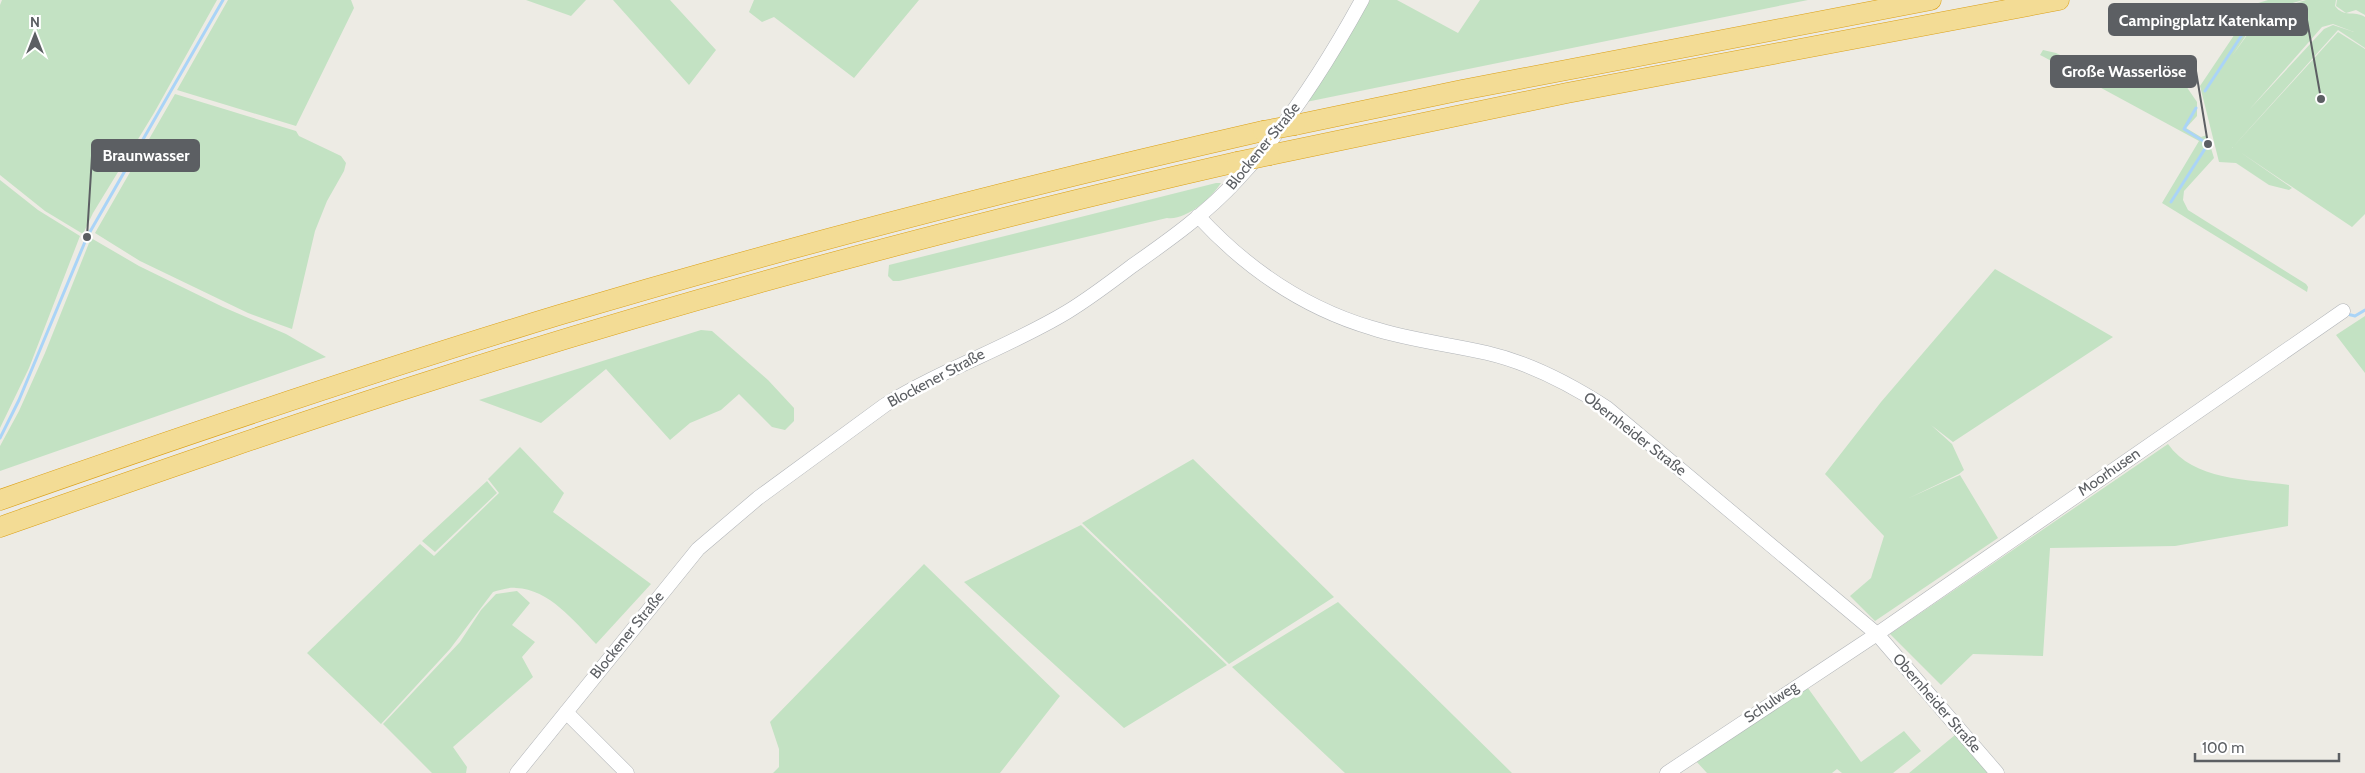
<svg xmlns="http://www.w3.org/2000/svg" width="2365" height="773" font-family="Cabin,sans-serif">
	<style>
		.green { fill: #c3e2c3; fill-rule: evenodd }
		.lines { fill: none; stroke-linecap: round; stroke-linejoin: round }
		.stream { stroke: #aad4f7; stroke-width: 3 }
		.minor-casing { stroke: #b1b4b8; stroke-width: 15 }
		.highway-casing { stroke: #dba016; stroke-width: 21 }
		.minor { stroke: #fff; stroke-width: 14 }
		.highway { stroke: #f3dc95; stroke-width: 20 }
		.highway-bridge-casing { stroke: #dba016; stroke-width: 21; stroke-linecap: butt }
		.highway-bridge { stroke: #f3dc95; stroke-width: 20 }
		.labels { text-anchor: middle; stroke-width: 5; stroke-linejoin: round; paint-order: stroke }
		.street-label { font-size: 15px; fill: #5c5f63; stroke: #fff }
		.leader { fill: none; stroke: #5c5f63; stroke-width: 2 }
		.callout-dot { fill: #5c5f63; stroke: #fff; stroke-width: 2 }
		.callout { fill: #5c5f63; stroke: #5c5f63; stroke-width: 2 }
		.callout-label { font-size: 16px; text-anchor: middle; font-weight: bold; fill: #fff }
	</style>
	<rect width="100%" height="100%" fill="#edebe4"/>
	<path class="green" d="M 2,0 L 217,0 L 154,113 L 93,213 L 83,234 L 45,211 L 0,175 L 0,5 Z
		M 228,0 L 351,0 L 354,8 L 296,126 L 177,90 Z
		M 526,0 L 586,0 L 571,16 Z
		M 613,0 L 670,0 L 716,50 L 689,85 Z
		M 754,0 L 919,0 L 854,78 L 774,17 L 762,22 L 749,12 Z
		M 1370,0 L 1397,0 L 1458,33 L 1480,0 L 1808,0 L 1306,102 Z
		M 2268,0 L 2303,0 L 2262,12 L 2232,56 L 2263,13 L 2306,0 L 2336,0 L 2335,6 C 2344,18 2354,10 2365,17 L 2365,48 L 2338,30 L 2232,148 L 2338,32 L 2365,49 L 2365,214 L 2352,227 L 2240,152 L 2292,188 L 2289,190 L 2269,185 L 2236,163 L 2219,162 L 2200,86 L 2255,4 ZM 2333,24 L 2354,32 L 2333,25 L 2324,29 L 2249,110 L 2322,27 Z
		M 2337,0 L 2365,0 L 2365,15 L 2356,10 L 2346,13 L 2336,6 Z
		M 2043,50 L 2056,53 L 2120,84 L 2138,86 L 2148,70 L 2156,65 L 2175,70 L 2197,102 L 2197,116 L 2186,128 L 2201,137 L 2207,135 L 2214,158 L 2184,191 L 2183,200 L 2188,210 L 2306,284 L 2308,287 L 2307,292 L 2162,203 L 2199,141 L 2044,57 L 2040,55 Z
		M 175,94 L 296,131 L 299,136 L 341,156 L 346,163 L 344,171 L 327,201 L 315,231 L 292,329 L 248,313 L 140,261 L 95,233 Z
		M 0,180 L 38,210 L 80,236 L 29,368 L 0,428 Z
		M 1216,183 L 1221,183 C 1211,199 1185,221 1167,218 L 899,281 L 893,281 L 888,276 L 889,265 Z
		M 91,238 L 139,266 L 223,307 L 286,334 L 326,357 L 0,471 L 0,446 L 19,411 L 45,353 Z
		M 1995,269 L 2113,337 L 1953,442 L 1931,425 L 1952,444 L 1964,470 L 1959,474 L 1909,498 L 1960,475 L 1998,538 L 1875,621 L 1850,596 L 1871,578 L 1884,536 L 1825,474 L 1881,402 Z
		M 2365,316 L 2365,373 L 2336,335 Z
		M 701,330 L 712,331 L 768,380 L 794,408 L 794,421 L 785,430 L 772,427 L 739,394 L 721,410 L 690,423 L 670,440 L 606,369 L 541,423 L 479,400 Z
		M 2168,444 C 2194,481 2248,479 2289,485 L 2288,526 L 2175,546 L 2050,548 L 2043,656 L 1973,654 L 1941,685 L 1890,634 Z
		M 520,447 L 564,493 L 553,512 L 651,584 L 596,644 C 575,622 549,589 516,588 C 509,587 500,590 493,592 L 450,649 L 381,724 L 307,653 L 420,544 L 434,556 L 499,493 L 488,479 Z
		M 1193,459 L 1334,597 L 1229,664 L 1082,523 Z
		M 487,481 L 497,493 L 435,552 L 422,541 Z
		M 1081,525 L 1227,665 L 1124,728 L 964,582 Z
		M 924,564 L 1060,696 L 1000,773 L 773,773 L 779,767 L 779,749 L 770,722 Z
		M 517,591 L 530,603 L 512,625 L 535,642 L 522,657 L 533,677 L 453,747 L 467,767 L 466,773 L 432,773 L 383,724 L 460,642 L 481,610 L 496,594 Z
		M 1338,602 L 1512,773 L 1345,773 L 1232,667 Z
		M 1805,684 L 1861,762 L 1904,731 L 1921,751 L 1893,773 L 1842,773 L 1837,769 L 1832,773 L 1707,773 L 1695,760 Z
		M 1955,735 L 1988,773 L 1909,773 Z"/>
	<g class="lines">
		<path class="stream" d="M 2205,91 L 2261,6
			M 2171,202 L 2208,144 L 2184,129 L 2196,108
			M 2347,314 L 2355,316 L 2365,310
			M 0,438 L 19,400 L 87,237 L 223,0"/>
		<g class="minor-casing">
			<path id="minor" d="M 1198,216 C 1246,268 1304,308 1372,328 C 1409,340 1448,344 1487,353 C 1530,363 1570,384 1607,408 L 1877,634 L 1997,773
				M 566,712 L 627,773
				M 517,773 L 698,549 L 758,498 L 885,405 C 943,369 1009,347 1067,312 C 1090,298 1111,282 1132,266 C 1169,240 1207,213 1237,180 C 1287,127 1327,64 1362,0
				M 1667,773 L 1877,634 L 2343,311"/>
		</g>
		<g class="highway-casing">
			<path id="highway" d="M 1295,125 L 1462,90 L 1931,0
				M 1270,155 L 1567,93 L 2059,0
				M 0,500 C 185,435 371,372 559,315 C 791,246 1027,185 1263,131
				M 0,527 C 143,477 285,427 430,381 C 695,296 966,224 1237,162"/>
		</g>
		<use href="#minor" class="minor"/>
		<use href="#highway" class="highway"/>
		<g class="highway-bridge-casing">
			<path id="highway-bridge" d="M 1263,131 L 1295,125
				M 1237,162 L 1270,155"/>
		</g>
		<use href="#highway-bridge" class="highway-bridge"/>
	</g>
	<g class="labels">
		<g class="street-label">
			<text transform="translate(1263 146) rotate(-51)" y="5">Blockener Straße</text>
			<text transform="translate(936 378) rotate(-28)" y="5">Blockener Straße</text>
			<text transform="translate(1635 434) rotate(38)" y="5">Obernheider Straße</text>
			<text transform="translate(2109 472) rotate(-35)" y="5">Moorhusen</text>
			<text transform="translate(627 635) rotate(-51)" y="5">Blockener Straße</text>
			<text transform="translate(1771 702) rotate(-34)" y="5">Schulweg</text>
			<text transform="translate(1937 703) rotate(49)" y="5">Obernheider Straße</text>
		</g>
	</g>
	<path class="leader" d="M2321 99L2307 20M2208 144L2196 71M87 237L92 156"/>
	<g class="callout-dot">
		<circle cx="2321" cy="99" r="5"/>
		<circle cx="2208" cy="144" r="5"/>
		<circle cx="87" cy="237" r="5"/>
	</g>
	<g class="callout">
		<rect x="2109" y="4" width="198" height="31" rx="5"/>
		<rect x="2051" y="56" width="145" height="31" rx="5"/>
		<rect x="92" y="140" width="107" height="31" rx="5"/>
	</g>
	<g class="callout-label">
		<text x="2208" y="26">Campingplatz Katenkamp</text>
		<text x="2124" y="77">Große Wasserlöse</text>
		<text x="146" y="161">Braunwasser</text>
	</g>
	<g transform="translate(35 35)" stroke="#ffffff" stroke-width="4" paint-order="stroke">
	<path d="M0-4L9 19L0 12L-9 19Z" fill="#5c5f63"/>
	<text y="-8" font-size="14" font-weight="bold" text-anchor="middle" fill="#5c5f63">N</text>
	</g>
	<path d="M2195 753v8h144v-8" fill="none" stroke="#5c5f63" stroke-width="2.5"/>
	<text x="2202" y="753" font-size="15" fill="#5c5f63" stroke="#ffffff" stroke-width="4" paint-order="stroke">100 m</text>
</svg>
